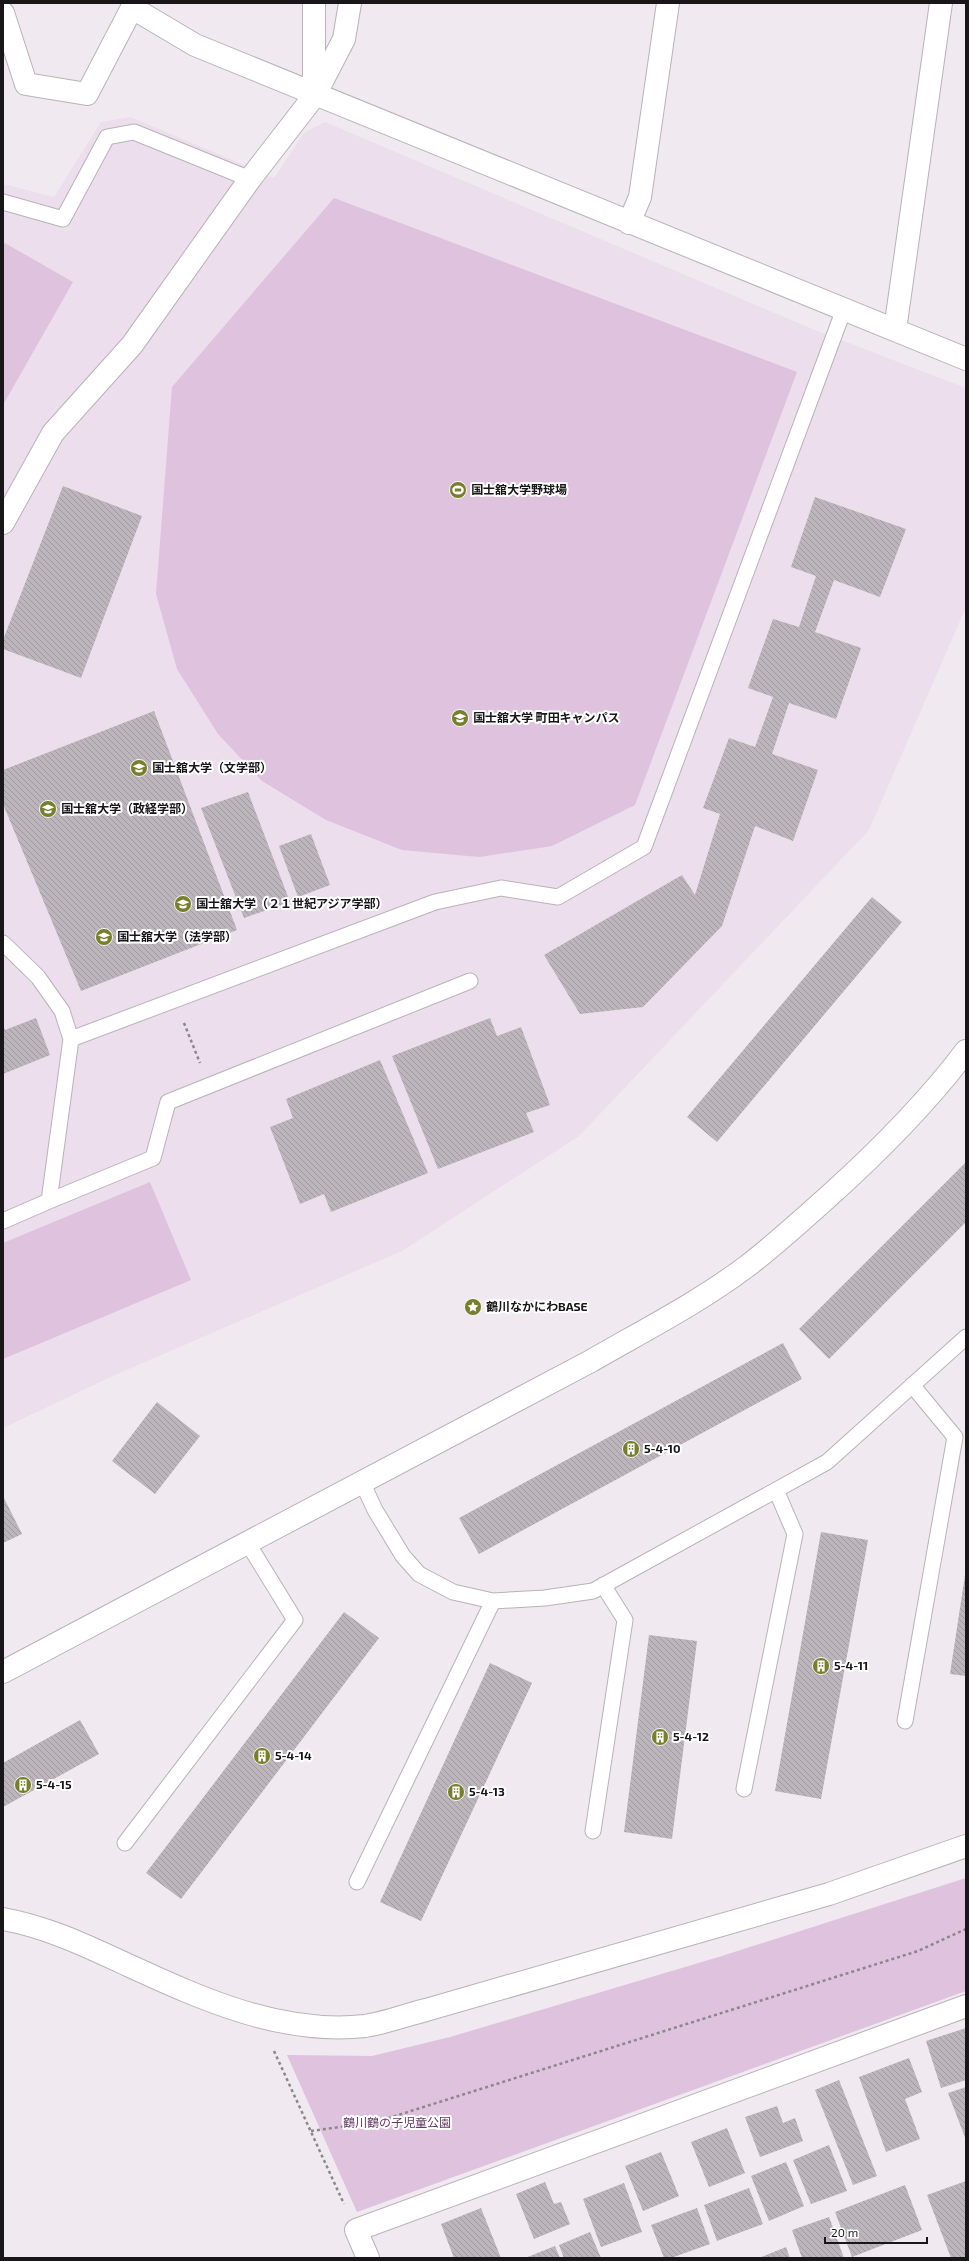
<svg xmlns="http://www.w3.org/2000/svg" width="969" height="2261" font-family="'Exo 2','Noto Sans JP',sans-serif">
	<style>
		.built { fill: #ecdeec }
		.park { fill: #dec2de }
		.building { fill: url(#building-back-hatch) }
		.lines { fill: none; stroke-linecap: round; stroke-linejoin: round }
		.lane-casing { stroke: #b9b2b9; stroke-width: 17 }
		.street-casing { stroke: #b9b2b9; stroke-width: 24 }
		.secondary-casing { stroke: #b9b2b9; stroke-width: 24 }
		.path { stroke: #8b878b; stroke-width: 2.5; stroke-dasharray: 3 3; stroke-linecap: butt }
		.lane { stroke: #fff; stroke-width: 15 }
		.street { stroke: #fff; stroke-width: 22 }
		.secondary { stroke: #fff; stroke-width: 22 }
		.labels { text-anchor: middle; stroke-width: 4; stroke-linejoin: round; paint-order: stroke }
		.poi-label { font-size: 12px; font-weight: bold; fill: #181618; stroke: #fff; text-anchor: start }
		.park-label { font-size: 12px; fill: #643865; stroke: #fff }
	</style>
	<defs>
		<pattern id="building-back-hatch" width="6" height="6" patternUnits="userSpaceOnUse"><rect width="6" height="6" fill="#bcb5bc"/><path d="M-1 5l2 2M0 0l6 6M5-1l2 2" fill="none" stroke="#a19ba1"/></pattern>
	</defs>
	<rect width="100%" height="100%" fill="#f0e9f0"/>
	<path class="built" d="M 131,117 L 274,178 L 304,133 L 325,122 L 810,328 L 966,388 L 966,607 L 869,830 L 579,1136 L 402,1251 L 117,1374 L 3,1428 L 3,184 L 54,197 L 101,122 Z"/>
	<path class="park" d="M 334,198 L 797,372 L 635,805 L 552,846 L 479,857 L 402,850 L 326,820 L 262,781 L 218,734 L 177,669 L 156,594 L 172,387 Z
		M 3,242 L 73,282 L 3,405 Z
		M 150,1182 L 191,1280 L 3,1359 L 3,1243 Z
		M 966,1878 L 966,1991 L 357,2212 L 287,2055 L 372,2056 L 450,2037 L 722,1956 Z"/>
	<path class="building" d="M 63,486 L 142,516 L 81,678 L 3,649 L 3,640 Z
		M 815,497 L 906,529 L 880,597 L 834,580 L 815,632 L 861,648 L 836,719 L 789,703 L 772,754 L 818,770 L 793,841 L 755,826 L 722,926 L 643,1007 L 580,1014 L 544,955 L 682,875 L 695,895 L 720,814 L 703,808 L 729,738 L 755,747 L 773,697 L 748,688 L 773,619 L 799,627 L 816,576 L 791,567 Z
		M 154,711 L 237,930 L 81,991 L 3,804 L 3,770 Z
		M 248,792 L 290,902 L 244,918 L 201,808 Z
		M 311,834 L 330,885 L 298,897 L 279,846 Z
		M 872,897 L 902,922 L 717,1142 L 687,1117 Z
		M 36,1018 L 50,1055 L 3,1074 L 3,1025 L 5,1030 Z
		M 490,1018 L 497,1036 L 521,1027 L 550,1105 L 526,1113 L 534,1132 L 438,1169 L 392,1056 Z
		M 380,1060 L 428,1173 L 331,1212 L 324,1194 L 300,1204 L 270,1127 L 293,1118 L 286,1099 Z
		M 966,1162 L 966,1222 L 829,1359 L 799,1329 Z
		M 783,1343 L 802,1379 L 479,1554 L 459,1518 Z
		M 157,1402 L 200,1436 L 155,1494 L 112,1461 Z
		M 3,1496 L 22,1534 L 3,1543 Z
		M 821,1532 L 868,1540 L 821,1799 L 775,1791 Z
		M 965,1575 L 966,1575 L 966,1676 L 950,1674 Z
		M 344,1612 L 379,1638 L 181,1899 L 146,1873 Z
		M 649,1635 L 697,1641 L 672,1839 L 624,1832 Z
		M 490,1663 L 532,1683 L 421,1921 L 380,1902 Z
		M 80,1720 L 99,1754 L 3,1807 L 3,1763 Z
		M 966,2028 L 966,2080 L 941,2088 L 926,2041 Z
		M 909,2058 L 922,2092 L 905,2099 L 920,2139 L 886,2152 L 859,2077 Z
		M 839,2080 L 877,2176 L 853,2185 L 815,2090 Z
		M 966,2087 L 966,2140 L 948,2093 Z
		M 777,2106 L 783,2123 L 795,2118 L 803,2141 L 760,2157 L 745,2117 Z
		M 727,2128 L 745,2173 L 709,2187 L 691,2142 Z
		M 829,2145 L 847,2191 L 811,2204 L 793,2160 Z
		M 661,2152 L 679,2196 L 643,2211 L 625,2166 Z
		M 786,2162 L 804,2206 L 769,2221 L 751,2176 Z
		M 966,2181 L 966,2257 L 951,2258 L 927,2195 Z
		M 545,2182 L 554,2204 L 561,2202 L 570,2224 L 534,2239 L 516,2194 Z
		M 624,2183 L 642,2232 L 601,2247 L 583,2199 Z
		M 905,2185 L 922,2230 L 852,2257 L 835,2212 Z
		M 749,2188 L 763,2224 L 717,2241 L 704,2205 Z
		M 481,2208 L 501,2258 L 454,2258 L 441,2224 Z
		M 697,2208 L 710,2244 L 671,2258 L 664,2258 L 651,2225 Z
		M 829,2217 L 844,2258 L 802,2258 L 792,2230 Z
		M 590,2232 L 601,2258 L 564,2258 L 559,2245 Z
		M 555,2246 L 560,2258 L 525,2258 Z
		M 786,2247 L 790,2258 L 759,2258 Z"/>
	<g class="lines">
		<g class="lane-casing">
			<path id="lane" d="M 3,202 L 63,219 L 107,137 L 134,132 L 250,179
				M 3,943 L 38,977 L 62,1011 L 71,1039
				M 49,1201 L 153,1158 L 168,1102 L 470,981
				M 3,1221 L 49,1201 L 71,1039 L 435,902 L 501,888 L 558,897 L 644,847 L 844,309
				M 362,1482 L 375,1510 L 403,1556 L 419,1574 L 453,1592 L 493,1601 L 545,1598 L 593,1591 L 827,1462 L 966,1337
				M 905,1721 L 955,1437 L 912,1385
				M 744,1789 L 795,1534 L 776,1490
				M 593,1831 L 625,1620 L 603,1585
				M 125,1843 L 295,1620 L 247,1542
				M 357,1882 L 493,1601"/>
		</g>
		<g class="street-casing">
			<path id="street" d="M 133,3 L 141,13 L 195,45 L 966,359
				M 314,3 L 314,94
				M 3,13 L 26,84 L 87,94 L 134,4
				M 629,223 L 640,197 L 668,3
				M 895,330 L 941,3
				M 3,523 L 53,433 L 132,345 L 250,179 L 315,95 L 344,39 L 350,3
				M 3,1919 C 48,1927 89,1947 130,1966 C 204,2000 282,2035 365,2026 C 385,2023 406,2015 426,2010 L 829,1894 L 966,1846
				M 368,2258 L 356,2230 L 966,2006"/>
		</g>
		<g class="secondary-casing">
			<path id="secondary" d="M 3,1672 L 591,1361 C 643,1331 698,1303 746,1267 C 775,1245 802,1220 829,1196 C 879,1151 925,1105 966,1051"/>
		</g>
		<path class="path" d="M 184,1023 L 200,1063
			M 274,2051 L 344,2204
			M 311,2131 L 376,2122 L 918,1951 L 966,1929"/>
		<use href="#lane" class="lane"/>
		<use href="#street" class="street"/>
		<use href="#secondary" class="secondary"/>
	</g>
	<defs>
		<g id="stadium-disc" transform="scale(0.9)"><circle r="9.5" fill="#757f2c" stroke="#fff"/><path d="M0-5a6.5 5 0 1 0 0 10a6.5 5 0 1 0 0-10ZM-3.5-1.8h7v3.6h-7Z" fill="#fff"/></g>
		<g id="university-disc" transform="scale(0.9)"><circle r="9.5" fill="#757f2c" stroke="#fff"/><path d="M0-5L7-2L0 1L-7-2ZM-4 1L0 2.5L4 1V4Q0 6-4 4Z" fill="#fff"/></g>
		<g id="sight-disc" transform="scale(0.9)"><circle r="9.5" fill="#757f2c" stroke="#fff"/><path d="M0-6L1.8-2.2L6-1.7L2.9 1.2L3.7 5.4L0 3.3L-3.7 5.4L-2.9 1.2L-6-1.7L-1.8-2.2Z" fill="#fff"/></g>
		<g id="building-disc" transform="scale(0.9)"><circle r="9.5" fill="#757f2c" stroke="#fff"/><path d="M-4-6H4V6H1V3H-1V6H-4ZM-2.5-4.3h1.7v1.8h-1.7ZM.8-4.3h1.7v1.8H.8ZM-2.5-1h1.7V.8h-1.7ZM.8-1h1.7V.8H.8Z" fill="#fff"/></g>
	</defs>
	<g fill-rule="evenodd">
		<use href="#stadium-disc" x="458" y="490"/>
		<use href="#university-disc" x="460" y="718"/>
		<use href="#university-disc" x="139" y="768"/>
		<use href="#university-disc" x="48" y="809"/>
		<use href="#university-disc" x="183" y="904"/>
		<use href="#university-disc" x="104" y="937"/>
		<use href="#sight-disc" x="473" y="1307"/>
		<use href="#building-disc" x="631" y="1449"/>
		<use href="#building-disc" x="821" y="1666"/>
		<use href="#building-disc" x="660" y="1737"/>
		<use href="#building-disc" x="262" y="1756"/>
		<use href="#building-disc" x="23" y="1785"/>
		<use href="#building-disc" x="456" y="1792"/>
	</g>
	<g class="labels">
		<g class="poi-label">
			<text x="471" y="494">国士舘大学野球場</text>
			<text x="473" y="722">国士舘大学 町田キャンパス</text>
			<text x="152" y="772">国士舘大学（文学部）</text>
			<text x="61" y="813">国士舘大学（政経学部）</text>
			<text x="196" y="908">国士舘大学（２１世紀アジア学部）</text>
			<text x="117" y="941">国士舘大学（法学部）</text>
			<text x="486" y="1311">鶴川なかにわBASE</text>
			<text x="644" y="1453">5-4-10</text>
			<text x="834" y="1670">5-4-11</text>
			<text x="673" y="1741">5-4-12</text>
			<text x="275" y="1760">5-4-14</text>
			<text x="36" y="1789">5-4-15</text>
			<text x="469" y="1796">5-4-13</text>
		</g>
		<g class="park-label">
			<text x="397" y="2127">鶴川鶴の子児童公園</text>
		</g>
	</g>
	<rect width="969" height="2261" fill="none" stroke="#181618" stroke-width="8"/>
	<path d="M825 2237v6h102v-6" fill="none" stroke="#181618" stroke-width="2"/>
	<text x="831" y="2237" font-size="12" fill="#181618" stroke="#ffffff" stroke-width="3" paint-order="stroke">20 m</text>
</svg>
